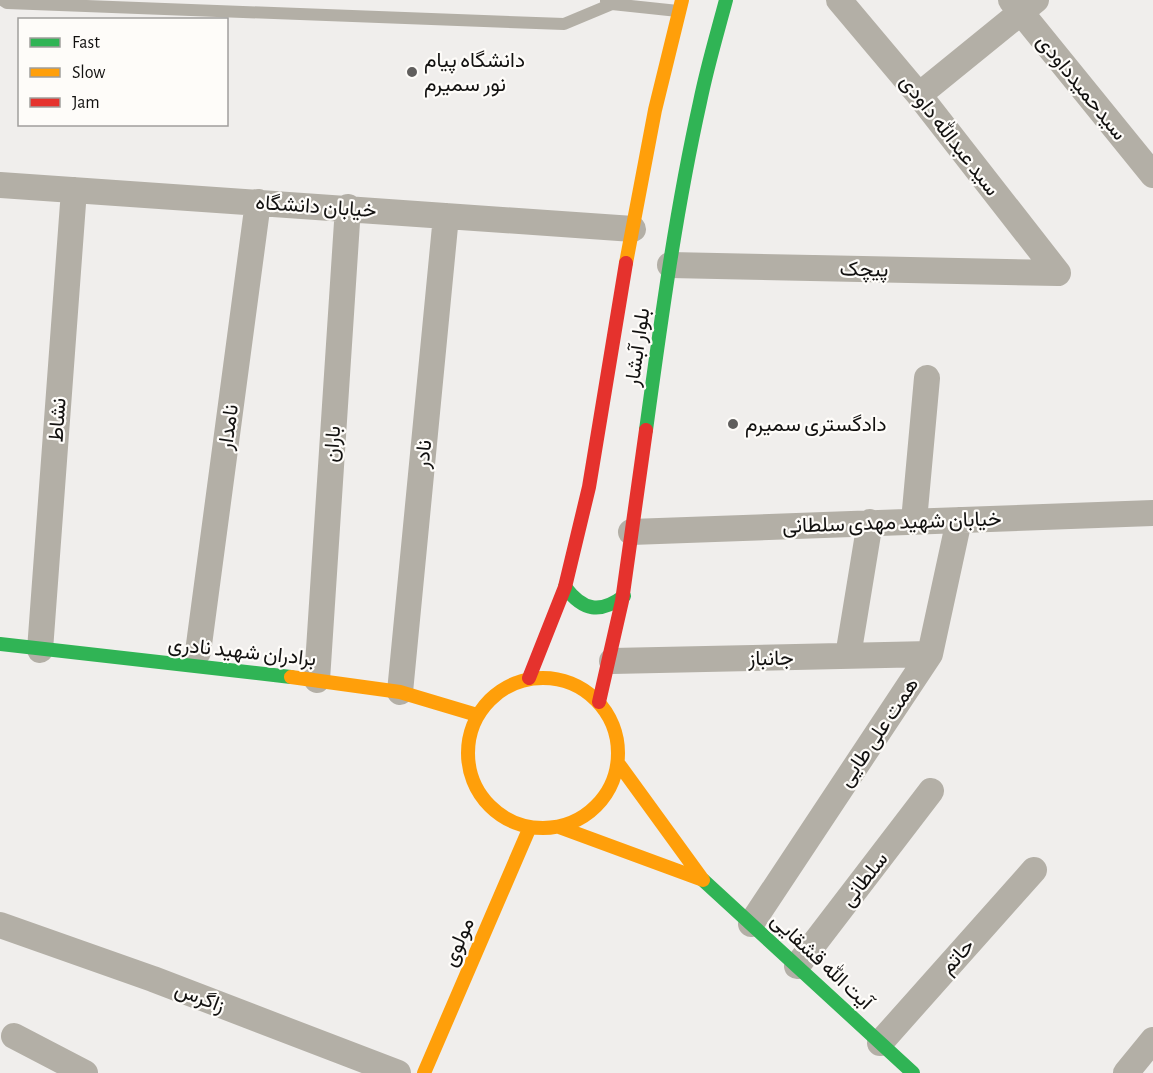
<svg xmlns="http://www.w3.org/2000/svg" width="1153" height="1073" font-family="'Alegreya Sans',Vazirmatn,sans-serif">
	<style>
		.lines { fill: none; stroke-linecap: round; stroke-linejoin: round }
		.lane { stroke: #b3afa6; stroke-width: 12 }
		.street { stroke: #b3afa6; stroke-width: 26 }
		.fast { stroke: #30b455; stroke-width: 14 }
		.slow { stroke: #ff9f0a; stroke-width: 14 }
		.jam { stroke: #e5322d; stroke-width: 14 }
		.poi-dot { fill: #605e5d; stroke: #fefcf9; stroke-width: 2 }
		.labels { text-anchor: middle; stroke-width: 4.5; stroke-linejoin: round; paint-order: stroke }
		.poi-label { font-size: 21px; fill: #121110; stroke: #fefcf9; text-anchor: start }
		.street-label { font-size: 21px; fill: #121110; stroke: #fefcf9 }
	</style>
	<rect width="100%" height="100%" fill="#f0eeec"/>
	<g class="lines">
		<path class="lane" d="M 2,0 L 7,3 L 564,24 L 612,4
			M 606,1 L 612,4 L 678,11"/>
		<path class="street" d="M 839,0 L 919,95 L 1058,273
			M 1011,0 L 1153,175
			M 919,95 L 1036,0
			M 0,185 L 633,229
			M 670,265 L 1058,273
			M 914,521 L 927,378
			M 631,532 L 1153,513
			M 40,650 L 74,190
			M 198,652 L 258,202
			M 848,656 L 870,522
			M 612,661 L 930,654
			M 317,680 L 348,207
			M 400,692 L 446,216
			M 751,924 L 930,654 L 959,520
			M 0,925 L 153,979 L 398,1073
			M 797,966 L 931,791
			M 14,1036 L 85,1073
			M 880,1043 L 1034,870
			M 1126,1073 L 1153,1040"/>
		<path class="fast" d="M 646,430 C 661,320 676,210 700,102 C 707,67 717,34 726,0
			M 565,587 C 583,611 600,614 624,596
			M 0,644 L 291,677
			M 703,880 L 913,1073"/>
		<path class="slow" d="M 626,263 L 655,110 L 682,0
			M 291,677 L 400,692 L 477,715
			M468 753a75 75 0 1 1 150 0a75 75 0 1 1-150 0Z
			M 559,827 L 703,880 L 618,763
			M 424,1073 L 530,827"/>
		<path class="jam" d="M 529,678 L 565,587 L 589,487 L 626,263
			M 599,702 L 622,601 L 646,430"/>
	</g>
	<g class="poi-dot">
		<circle cx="412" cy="72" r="6"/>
		<circle cx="733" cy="424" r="6"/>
	</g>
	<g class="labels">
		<g class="poi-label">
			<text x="424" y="67">دانشگاه پیام<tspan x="424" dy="24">نور سمیرم</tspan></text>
			<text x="745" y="431">دادگستری سمیرم</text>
		</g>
		<g class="street-label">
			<text transform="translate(1082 87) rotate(51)" y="7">سیدحمیدداودی</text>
			<text transform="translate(950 135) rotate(52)" y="7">سید عبدالله داودی</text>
			<text transform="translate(316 206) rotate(4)" y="7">خیابان دانشگاه</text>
			<text transform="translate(864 269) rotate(1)" y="7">پیچک</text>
			<text transform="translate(637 347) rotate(-82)" y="7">بلوار آبشار</text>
			<text transform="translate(57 420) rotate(-86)" y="7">نشاط</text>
			<text transform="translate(228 427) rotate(-82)" y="7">نامدار</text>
			<text transform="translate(332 444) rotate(-86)" y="7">باران</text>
			<text transform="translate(423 454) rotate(-84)" y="7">نادر</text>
			<text transform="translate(892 522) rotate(-2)" y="7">خیابان شهید مهدی سلطانی</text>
			<text transform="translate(242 651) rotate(6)" y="7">برادران شهید نادری</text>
			<text transform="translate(771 658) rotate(-1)" y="7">جانباز</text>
			<text transform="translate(878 732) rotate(-56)" y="7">همت علی طایی</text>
			<text transform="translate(864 879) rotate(-52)" y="7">سلطانی</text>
			<text transform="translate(458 942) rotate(-67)" y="7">مولوی</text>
			<text transform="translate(957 956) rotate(-48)" y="7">حاتم</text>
			<text transform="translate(822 961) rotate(43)" y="7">آیت الله قشقایی</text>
			<text transform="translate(200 997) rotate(21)" y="7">زاگرس</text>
		</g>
	</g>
	<rect x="18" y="18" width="210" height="108" fill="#fefcf9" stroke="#a09e9c" stroke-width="1.5"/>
	<rect x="30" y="38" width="30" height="9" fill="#30b455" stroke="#a09e9c" stroke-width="1.5"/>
	<text x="72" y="48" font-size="18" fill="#121110">Fast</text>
	<rect x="30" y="68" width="30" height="9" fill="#ff9f0a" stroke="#a09e9c" stroke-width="1.5"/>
	<text x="72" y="78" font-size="18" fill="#121110">Slow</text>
	<rect x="30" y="98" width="30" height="9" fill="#e5322d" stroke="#a09e9c" stroke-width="1.5"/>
	<text x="72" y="108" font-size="18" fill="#121110">Jam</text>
</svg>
